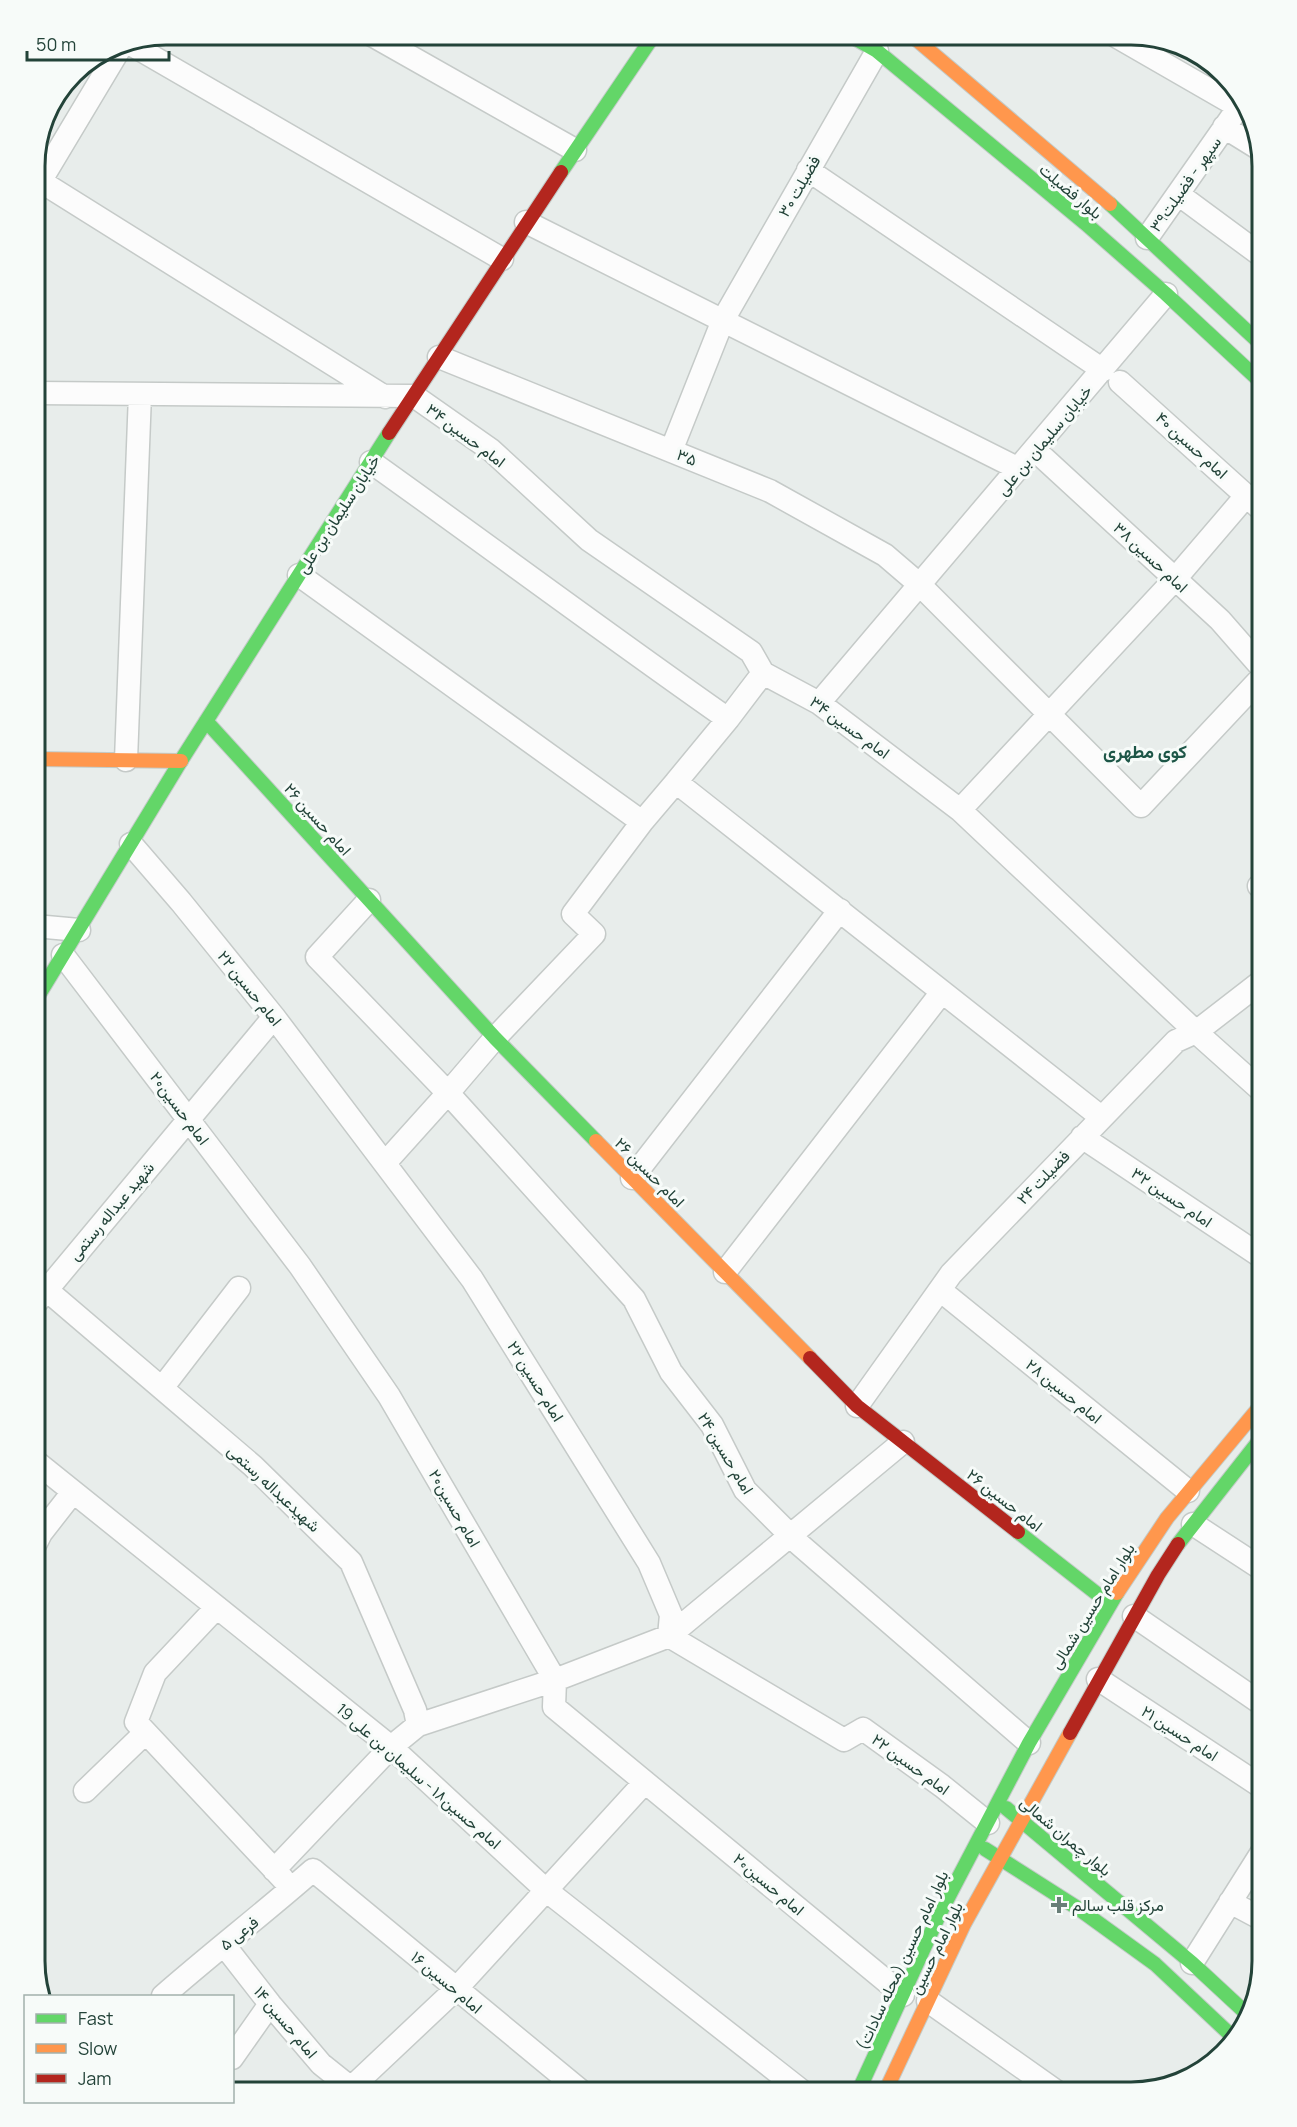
<svg xmlns="http://www.w3.org/2000/svg" width="1297" height="2127" font-family="Manrope,Vazirmatn,sans-serif">
	<style>
		.lines { fill: none; stroke-linecap: round; stroke-linejoin: round }
		.street-casing { stroke: #c5cac8; stroke-width: 25 }
		.fast-casing { stroke: #c3cbc8; stroke-width: 16 }
		.slow-casing { stroke: #c3cbc8; stroke-width: 16 }
		.jam-casing { stroke: #c3cbc8; stroke-width: 16 }
		.street { stroke: #fcfcfc; stroke-width: 22 }
		.fast { stroke: #63d668; stroke-width: 14 }
		.slow { stroke: #ff974d; stroke-width: 14 }
		.jam { stroke: #b3261e; stroke-width: 14 }
		.poi-dot { fill: #687e77; stroke: #f7fbf9; stroke-width: 2 }
		.labels { text-anchor: middle; stroke-width: 6; stroke-linejoin: round; paint-order: stroke }
		.street-label { font-size: 16px; fill: #234339; stroke: #f7fbf9 }
		.poi-label { font-size: 16px; fill: #234339; stroke: #f7fbf9; text-anchor: start }
		.neighbourhood-label { font-size: 18px; font-weight: bold; fill: #1d5647; stroke: #f7fbf9 }
		.rim { fill: none; stroke: #234339; stroke-width: 3 }
	</style>
	<rect width="100%" height="100%" fill="#e8edeb"/>
	<g class="lines">
		<g class="street-casing">
			<path id="street" d="M 372,35 L 575,150
				M 1114,35 L 1239,107
				M 127,42 L 502,259
				M 1224,127 L 1258,148
				M 808,170 L 1103,370
				M 40,181 L 385,397
				M 35,190 L 123,43
				M 1178,194 L 1262,256
				M 526,222 L 1019,469
				M 1147,238 L 1243,101
				M 439,357 L 770,491 L 885,555 L 920,585 L 1141,806 L 1262,677
				M 1120,382 L 1262,510
				M 35,393 L 414,396 L 491,450 L 589,540 L 751,652 L 763,673 L 819,703 L 960,810 L 1196,1032 L 1262,1091
				M 1035,450 L 1220,620 L 1262,668
				M 671,451 L 723,320 L 877,51
				M 371,462 C 490,547 608,635 728,719 L 676,782
				M 299,575 L 642,822 L 676,782 L 1101,1117
				M 819,703 L 1166,294
				M 728,719 L 763,673
				M 126,760 L 140,394
				M 960,810 L 1175,579 L 1246,496
				M 642,822 L 573,914 L 594,934 L 495,1038 L 448,1093 L 634,1299 L 671,1372 L 712,1425 L 745,1490 L 799,1544 L 1029,1743
				M 131,844 L 181,902 L 274,1017 L 472,1279 L 649,1563 L 671,1615 L 669,1636 L 844,1740 L 863,1729 L 942,1786 L 988,1823
				M 1259,886 L 1262,889
				M 369,900 L 317,957 L 448,1093 L 385,1163
				M 35,926 L 79,930
				M 63,955 L 300,1266 L 389,1396 L 555,1680 L 554,1707 L 903,1995
				M 1082,1137 L 1262,1257
				M 632,1178 L 840,910
				M 725,1272 L 942,992
				M 35,1280 L 253,1466 L 351,1562 L 415,1710 L 418,1725 L 391,1747 L 274,1870
				M 940,1290 L 1188,1491
				M 35,1304 L 274,1017
				M 162,1388 L 239,1288
				M 857,1406 L 951,1274 L 1176,1041 L 1196,1032 L 1262,981
				M 35,1461 L 391,1747 L 547,1891 L 803,2092
				M 1193,1524 L 1262,1569
				M 35,1545 L 41,1533 L 73,1492
				M 217,1607 L 155,1673 L 136,1722 L 283,1879
				M 1134,1616 L 1262,1704
				M 1098,1679 L 1262,1787
				M 418,1725 L 555,1680 L 669,1636 L 903,1442
				M 85,1791 L 145,1733
				M 1230,1902 L 1262,1919
				M 224,1945 L 270,2004 L 321,2064 L 356,2092
				M 1192,1963 L 1262,1852
				M 163,1996 C 212,1953 264,1913 313,1870 L 582,2092
				M 928,2001 L 1057,2092
				M 232,2058 L 270,2004
				M 351,2088 L 456,1989 L 645,1782"/>
		</g>
		<g class="fast-casing">
			<path id="fast" d="M 849,35 L 877,51 L 1085,223 L 1166,294 L 1262,383
				M 561,172 L 654,35
				M 1110,204 L 1262,345
				M 206,721 L 495,1038 L 596,1141
				M 35,1001 L 182,759 L 389,433
				M 1018,1532 L 1110,1604
				M 1178,1544 L 1262,1437
				M 1006,1808 L 1192,1963 L 1247,2014
				M 985,1849 L 1079,1909 L 1155,1964 L 1235,2039
				M 858,2092 L 940,1913 L 1029,1743 L 1117,1593"/>
		</g>
		<g class="slow-casing">
			<path id="slow" d="M 911,35 L 1110,204
				M 35,759 L 181,761
				M 596,1141 L 810,1358
				M 1117,1593 L 1167,1518 L 1262,1404
				M 885,2092 L 964,1924 L 1070,1733"/>
		</g>
		<g class="jam-casing">
			<path id="jam" d="M 389,433 L 561,172
				M 810,1358 L 857,1406 L 1018,1532
				M 1070,1733 L 1158,1575 L 1178,1544"/>
		</g>
		<use href="#street" class="street"/>
		<use href="#fast" class="fast"/>
		<use href="#slow" class="slow"/>
		<use href="#jam" class="jam"/>
	</g>
	<path class="poi-dot" d="M1056 1896h6v6h6v6h-6v6h-6v-6h-6v-6h6z"/>
	<g class="labels">
		<g class="street-label">
			<text transform="translate(1185 184) rotate(-55)" y="6">سپهر - فضیلت۳۹</text>
			<text transform="translate(799 186) rotate(-60)" y="6">فضیلت ۳۰</text>
			<text transform="translate(1071 191) rotate(40)" y="6">بلوار فضیلت</text>
			<text transform="translate(466 435) rotate(37)" y="6">امام حسین ۳۴</text>
			<text transform="translate(1044 440) rotate(-50)" y="6">خیابان سلیمان بن علی</text>
			<text transform="translate(1192 445) rotate(42)" y="6">امام حسین ۴۰</text>
			<text transform="translate(687 457) rotate(22)" y="6">۳۵</text>
			<text transform="translate(338 514) rotate(-57)" y="6">خیابان سلیمان بن علی</text>
			<text transform="translate(1151 557) rotate(43)" y="6">امام حسین ۳۸</text>
			<text transform="translate(850 727) rotate(36)" y="6">امام حسین ۳۴</text>
			<text transform="translate(318 819) rotate(48)" y="6">امام حسین ۲۶</text>
			<text transform="translate(250 988) rotate(51)" y="6">امام حسین ۲۲</text>
			<text transform="translate(180 1108) rotate(53)" y="6">امام حسین۲۰</text>
			<text transform="translate(650 1172) rotate(45)" y="6">امام حسین ۲۶</text>
			<text transform="translate(1043 1177) rotate(-46)" y="6">فضیلت ۲۴</text>
			<text transform="translate(1172 1197) rotate(34)" y="6">امام حسین ۳۲</text>
			<text transform="translate(111 1211) rotate(-50)" y="6">شهید عبداله رستمی</text>
			<text transform="translate(536 1381) rotate(58)" y="6">امام حسین ۲۲</text>
			<text transform="translate(1064 1391) rotate(39)" y="6">امام حسین ۲۸</text>
			<text transform="translate(726 1453) rotate(59)" y="6">امام حسین ۲۴</text>
			<text transform="translate(274 1488) rotate(43)" y="6">شهیدعبداله رستمی</text>
			<text transform="translate(1005 1500) rotate(38)" y="6">امام حسین ۲۶</text>
			<text transform="translate(455 1508) rotate(60)" y="6">امام حسین۲۰</text>
			<text transform="translate(1092 1606) rotate(-58)" y="6">بلوار امام حسین شمالی</text>
			<text transform="translate(1180 1733) rotate(33)" y="6">امام حسین ۲۱</text>
			<text transform="translate(911 1764) rotate(36)" y="6">امام حسین ۲۲</text>
			<text transform="translate(419 1776) rotate(41)" y="6">امام حسین۱۸ - سلیمان بن علی 19</text>
			<text transform="translate(1066 1836) rotate(40)" y="6">بلوار چمران شمالی</text>
			<text transform="translate(769 1884) rotate(40)" y="6">امام حسین۲۰</text>
			<text transform="translate(239 1933) rotate(-38)" y="6">فرعی ۵</text>
			<text transform="translate(936 1948) rotate(-64)" y="6">بلوار امام حسین</text>
			<text transform="translate(902 1960) rotate(-65)" y="6">بلوار امام حسین (محله سادات)</text>
			<text transform="translate(447 1982) rotate(40)" y="6">امام حسین ۱۶</text>
			<text transform="translate(286 2022) rotate(50)" y="6">امام حسین ۱۴</text>
		</g>
		<g class="poi-label">
			<text x="1072" y="1911">مرکز قلب سالم</text>
		</g>
		<g class="neighbourhood-label">
			<text x="1145" y="758">کوی مطهری</text>
		</g>
	</g>
	<path d="M0 0H1297V2127H0ZM166 45H1131A121 121 0 0 1 1252 166V1961A121 121 0 0 1 1131 2082H166A121 121 0 0 1 45 1961V166A121 121 0 0 1 166 45Z" fill="#f7fbf9" fill-rule="evenodd"/>
	<path class="rim" d="M166 45H1131A121 121 0 0 1 1252 166V1961A121 121 0 0 1 1131 2082H166A121 121 0 0 1 45 1961V166A121 121 0 0 1 166 45Z"/>
	<rect x="24" y="1995" width="210" height="108" fill="#f7fbf9" stroke="#a2b1ac" stroke-width="1.5"/>
	<rect x="36" y="2014" width="30" height="9" fill="#63d668" stroke="#a2b1ac" stroke-width="1.5"/>
	<text x="78" y="2025" font-size="18" fill="#234339">Fast</text>
	<rect x="36" y="2044" width="30" height="9" fill="#ff974d" stroke="#a2b1ac" stroke-width="1.5"/>
	<text x="78" y="2055" font-size="18" fill="#234339">Slow</text>
	<rect x="36" y="2074" width="30" height="9" fill="#b3261e" stroke="#a2b1ac" stroke-width="1.5"/>
	<text x="78" y="2085" font-size="18" fill="#234339">Jam</text>
	<path d="M27 51v9h142v-9" fill="none" stroke="#234339" stroke-width="3"/>
	<text x="36" y="51" font-size="18" fill="#234339" stroke="#f7fbf9" stroke-width="4.5" paint-order="stroke">50 m</text>
</svg>
